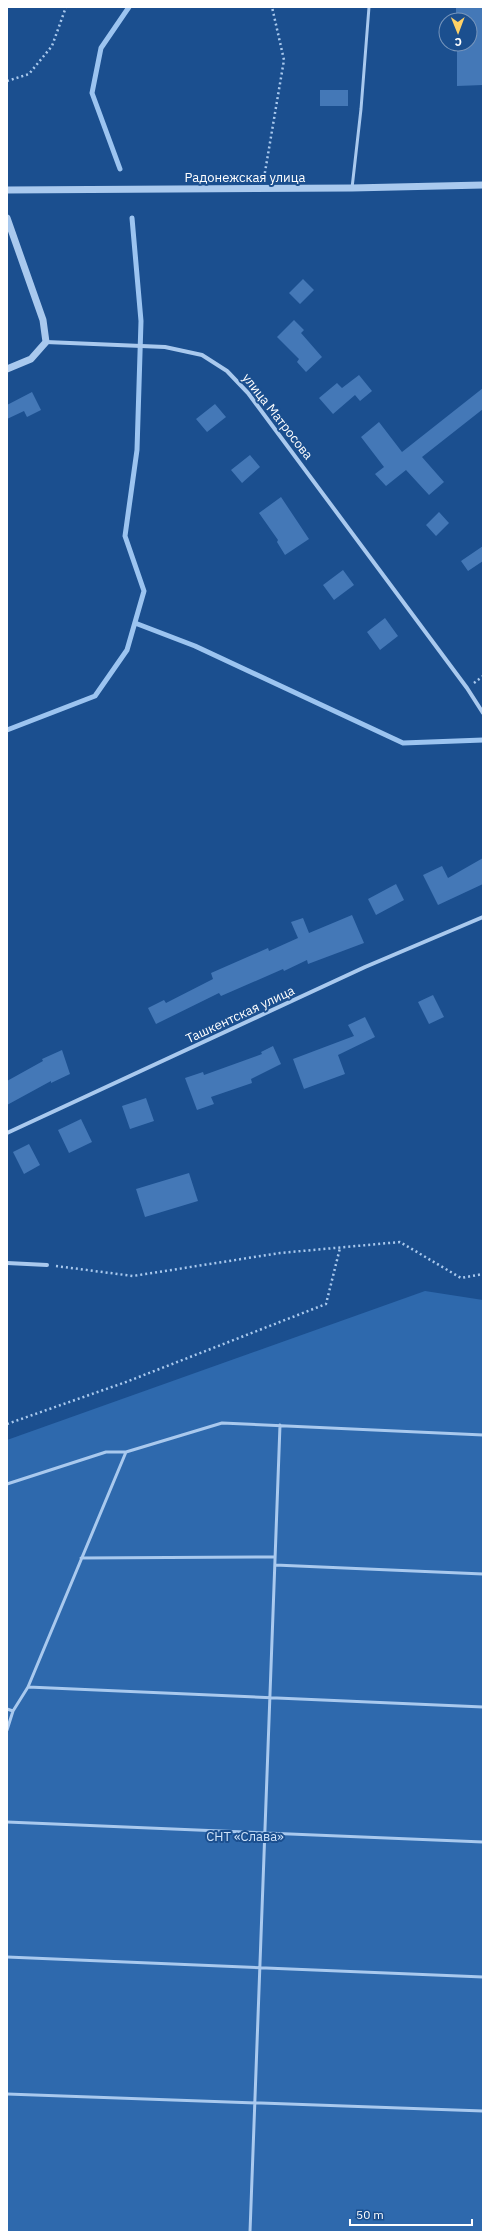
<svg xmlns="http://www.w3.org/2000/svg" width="490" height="2239" font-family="'IBM Plex Sans',sans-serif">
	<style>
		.green { fill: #2e69ad }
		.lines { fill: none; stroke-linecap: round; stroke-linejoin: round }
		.stream { stroke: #9cc4f0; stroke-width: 5 }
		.building { fill: #4478b7 }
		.path { stroke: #a9c9ee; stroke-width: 2.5; stroke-dasharray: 2 3; stroke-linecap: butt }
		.service { stroke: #a9c9ee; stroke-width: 3 }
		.minor { stroke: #a9c9ee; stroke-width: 4 }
		.tertiary { stroke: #a9c9ee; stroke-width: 7 }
		.labels { text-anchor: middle; stroke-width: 4; stroke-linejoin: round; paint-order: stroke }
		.street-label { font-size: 13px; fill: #fff; stroke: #1b4f8f }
		.park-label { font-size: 13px; fill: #cfe3fa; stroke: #1b4f8f }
	</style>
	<rect width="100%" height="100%" fill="#1b4f8f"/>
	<path class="green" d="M 425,1291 L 483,1300 L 483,2232 L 7,2232 L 7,1440 Z"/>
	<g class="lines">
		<path class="stream" d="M 120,169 L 92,93 L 101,48 L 129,7
			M 135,623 L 195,646 L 403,743 L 483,740
			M 7,730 L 95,696 L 127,650 L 144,591 L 125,536 L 137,450 L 141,321 L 132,218"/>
	</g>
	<path class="building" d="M 456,7 L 483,7 L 483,85 L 457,86 L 457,44 L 470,44 L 470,20 L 456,20 Z
		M 320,90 L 348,90 L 348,106 L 320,106 Z
		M 303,279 L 314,290 L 300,304 L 289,293 Z
		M 294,320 L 304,330 L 301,333 L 322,357 L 306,372 L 297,362 L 299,359 L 277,337 Z
		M 359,375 L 372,391 L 360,401 L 355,395 L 333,414 L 319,398 L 337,383 L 342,388 Z
		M 483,388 L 483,409 L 422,457 L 444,482 L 429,495 L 406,470 L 386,486 L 375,474 L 384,467 L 361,437 L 379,422 L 402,452 Z
		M 32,392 L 41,410 L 27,417 L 24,411 L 7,419 L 7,405 Z
		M 215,404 L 226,417 L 207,432 L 196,419 Z
		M 250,455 L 260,467 L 242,483 L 231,470 Z
		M 281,497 L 309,539 L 285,555 L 277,542 L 278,540 L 259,513 Z
		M 439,512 L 449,523 L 436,536 L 426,525 Z
		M 483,546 L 483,561 L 468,571 L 461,561 Z
		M 343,570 L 354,585 L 334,600 L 323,585 Z
		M 385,618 L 398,636 L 380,650 L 367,632 Z
		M 483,858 L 483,884 L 438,905 L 423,875 L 442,866 L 448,878 Z
		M 396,884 L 404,900 L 376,915 L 368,899 Z
		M 352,915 L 364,943 L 308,964 L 307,960 L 284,971 L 283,969 L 221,996 L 219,993 L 156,1024 L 148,1008 L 164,1000 L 166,1003 L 213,979 L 211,973 L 268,948 L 269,951 L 298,938 L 291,922 L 303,918 L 309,933 Z
		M 433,995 L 444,1017 L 429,1024 L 418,1002 Z
		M 365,1017 L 375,1037 L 338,1055 L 345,1074 L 304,1089 L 293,1059 L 354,1036 L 348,1025 Z
		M 273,1046 L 281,1064 L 251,1079 L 252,1083 L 211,1097 L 214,1104 L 197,1110 L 185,1078 L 203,1072 L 204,1075 L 262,1054 L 261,1052 Z
		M 62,1050 L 70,1074 L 51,1083 L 51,1081 L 7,1105 L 7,1081 L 43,1061 L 42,1059 Z
		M 146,1098 L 154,1121 L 130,1129 L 122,1106 Z
		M 81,1119 L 92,1142 L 69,1153 L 58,1130 Z
		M 29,1144 L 40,1165 L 24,1174 L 13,1152 Z
		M 189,1173 L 198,1201 L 145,1217 L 136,1189 Z"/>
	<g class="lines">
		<path class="path" d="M 7,81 L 29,74 L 52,46 L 66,7
			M 264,178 L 284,60 L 272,7
			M 474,683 L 483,676
			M 56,1266 L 133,1276 L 280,1253 L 400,1242 L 461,1278 L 483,1274
			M 7,1424 L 126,1382 L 326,1304 L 340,1248"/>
		<path class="service" d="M 352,188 L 361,109 L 369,7
			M 7,1484 L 106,1452 L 126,1452
			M 81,1558 L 275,1557
			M 275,1565 L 483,1574
			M 28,1687 L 483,1707
			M 7,1709 L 13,1711
			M 7,1730 L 13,1711 L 28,1687 L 126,1452 L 222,1423 L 483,1435
			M 7,1822 L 483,1842
			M 7,1957 L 483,1977
			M 7,2094 L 483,2111
			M 250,2232 L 280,1425"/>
		<path class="minor" d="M 46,342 L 165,347 L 202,355 L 227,371 L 248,393 L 467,688 L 483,713
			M 7,1133 L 365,967 L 483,917
			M 7,1263 L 47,1265"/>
		<path class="tertiary" d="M 7,190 L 352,188 L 483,185
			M 7,218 L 43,320 L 46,342 L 31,359 L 7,369"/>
	</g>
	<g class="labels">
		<g class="street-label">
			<text x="245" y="182">Радонежская улица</text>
			<text transform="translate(278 416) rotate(52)" y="5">улица Матросова</text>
			<text transform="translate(240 1014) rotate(-25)" y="5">Ташкентская улица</text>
		</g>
		<g class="park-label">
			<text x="245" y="1841">СНТ «Слава»</text>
		</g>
	</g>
	<rect width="490" height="2239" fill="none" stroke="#ffffff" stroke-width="16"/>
	<g transform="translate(458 32) rotate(179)"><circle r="19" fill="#1b4f8f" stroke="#7695bc"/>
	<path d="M0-3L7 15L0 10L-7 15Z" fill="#ffd166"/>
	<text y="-6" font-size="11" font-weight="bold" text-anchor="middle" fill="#ffffff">С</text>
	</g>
	<path d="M350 2219v6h122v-6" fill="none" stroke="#ffffff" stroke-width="2"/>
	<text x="356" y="2219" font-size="12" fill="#ffffff" stroke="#1b4f8f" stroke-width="3" paint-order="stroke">50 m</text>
</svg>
